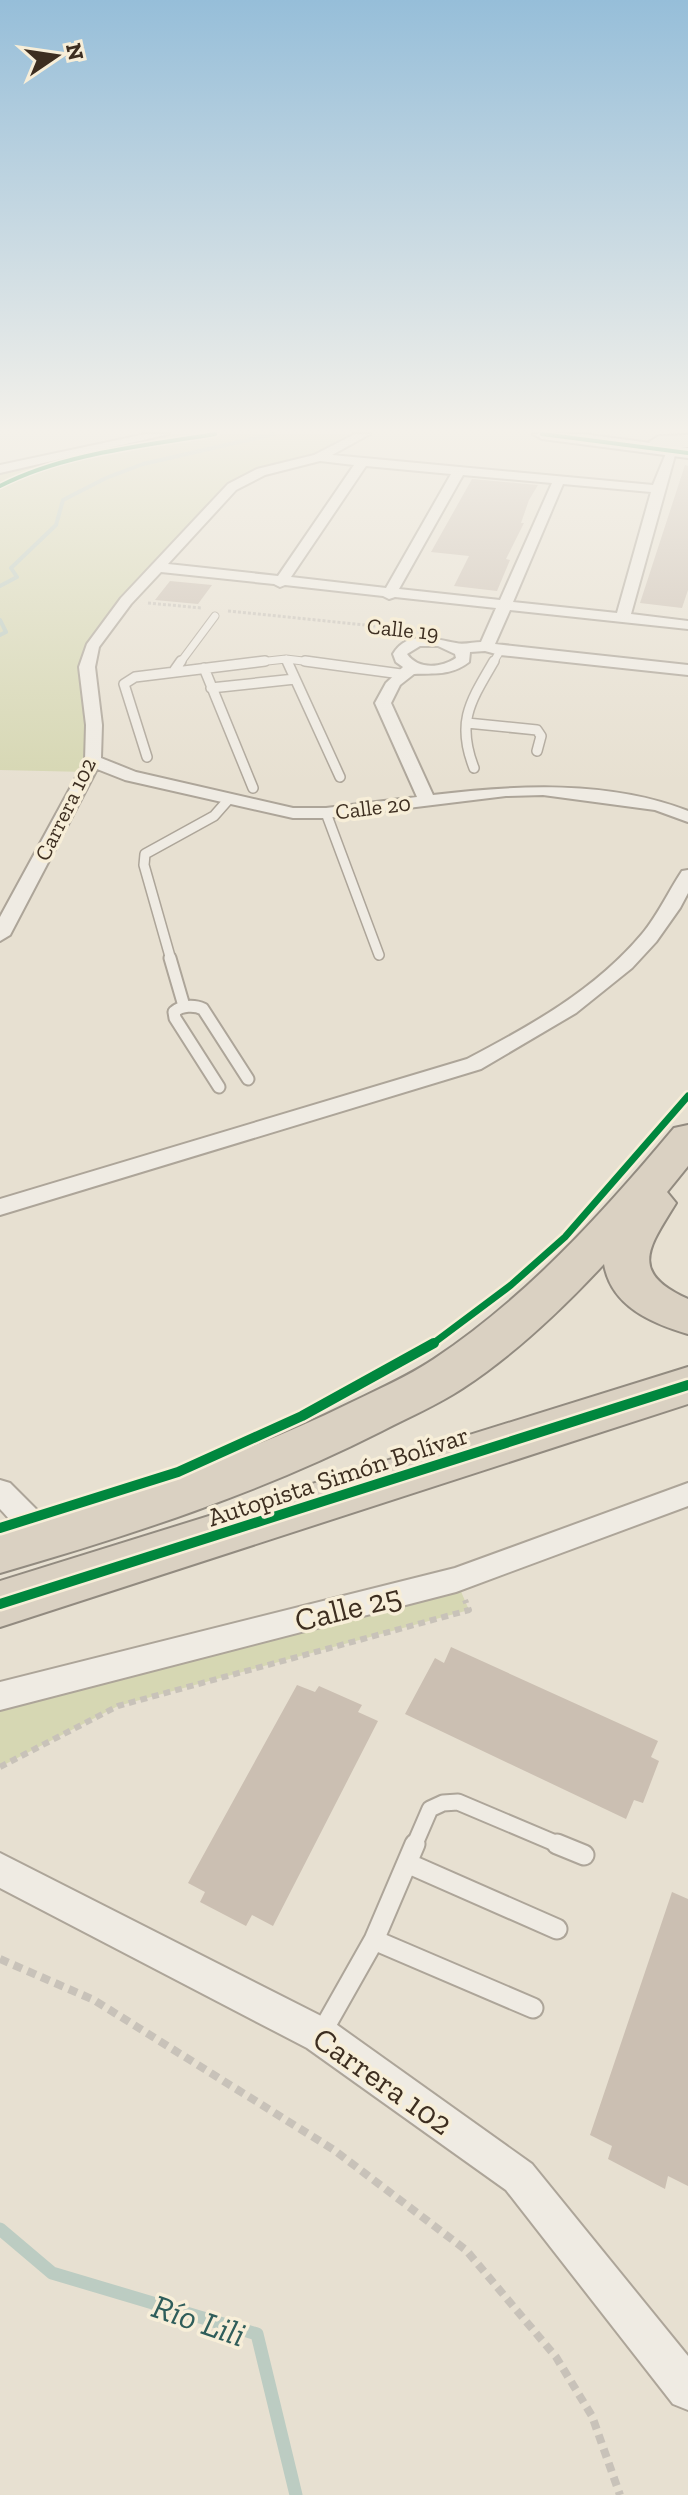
<svg xmlns="http://www.w3.org/2000/svg" width="688" height="2495" font-family="'Zilla Slab',serif">
	<style>
		.green { fill: #d6d7b3 }
		.lines { fill: none; stroke-linecap: round; stroke-linejoin: round }
		.stream-far1 { stroke: #bcccc2; stroke-width: 4 }
		.stream { stroke: #bcccc2; stroke-width: 13 }
		.building { fill: #cbbfb2 }
		.lane-far4-casing { stroke: #ada599; stroke-width: 9 }
		.lane-far3-casing { stroke: #ada599; stroke-width: 12 }
		.lane-far2-casing { stroke: #ada599; stroke-width: 15 }
		.lane-far1-casing { stroke: #ada599; stroke-width: 19 }
		.lane-casing { stroke: #ada599; stroke-width: 23 }
		.street-casing { stroke: #ada599; stroke-width: 4 }
		.secondary-casing { stroke: #9c958a; stroke-width: 4 }
		.primary-casing { stroke: #928b80; stroke-width: 4 }
		.highway-casing { stroke: #928b80; stroke-width: 4 }
		.path-far2 { stroke: #c8c2b9; stroke-width: 3; stroke-dasharray: 3 2; stroke-linecap: butt }
		.path-far1 { stroke: #c8c2b9; stroke-width: 6; stroke-dasharray: 7 5; stroke-linecap: butt }
		.path { stroke: #c8c2b9; stroke-width: 8; stroke-dasharray: 9 6; stroke-linecap: butt }
		.lane-far4 { stroke: #efebe3; stroke-width: 7 }
		.lane-far3 { stroke: #efebe3; stroke-width: 9 }
		.lane-far2 { stroke: #efebe3; stroke-width: 11 }
		.lane-far1 { stroke: #efebe3; stroke-width: 15 }
		.lane { stroke: #efebe3; stroke-width: 19 }
		.street { fill: #efebe3; fill-rule: evenodd }
		.secondary { fill: #efebe3; fill-rule: evenodd }
		.primary { fill: #e6e1d4; fill-rule: evenodd }
		.highway { fill: #dad1c2; fill-rule: evenodd }
		.cycleway-far2-casing { stroke: #f7eed8; stroke-width: 7 }
		.cycleway-far1-casing { stroke: #f7eed8; stroke-width: 12 }
		.cycleway-casing { stroke: #f7eed8; stroke-width: 15 }
		.cycleway-far2 { stroke: #00873e; stroke-width: 4 }
		.cycleway-far1 { stroke: #00873e; stroke-width: 7 }
		.cycleway { stroke: #00873e; stroke-width: 10 }
		.labels { text-anchor: middle; stroke-width: 7; stroke-linejoin: round; paint-order: stroke }
		.far-street-label { font-size: 22px; fill: #3d2e20; stroke: #f7eed8 }
		.street-label { font-size: 26px; fill: #3d2e20; stroke: #f7eed8 }
		.near-street-label { font-size: 32px; fill: #3d2e20; stroke: #f7eed8 }
		.near-water-label { font-size: 34px; font-style: italic; fill: #2f5d5a; stroke: #f7eed8 }
	</style>
	<rect width="100%" height="100%" fill="#e7e0d1"/>
	<path class="green" d="M 163,434 L 364,434 C 322,458 274,465 232,487 L 93,647 L 87,772 L 0,770 L 0,469 Z
		M 456,1580 L 469,1610 L 118,1706 L 0,1767 L 0,1696 Z"/>
	<g class="lines">
		<path class="stream-far1" d="M 0,586 L 17,577 L 11,568 L 56,525 L 63,500 L 106,478 L 143,464 L 274,434
			M 0,620 L 6,632 L 0,635"/>
		<path class="stream" d="M 0,2229 L 52,2273 L 257,2334 L 296,2495"/>
	</g>
	<path class="building" d="M 685,465 L 688,466 L 688,590 L 682,608 L 640,603 Z
		M 472,479 L 538,485 L 529,500 L 521,523 L 524,523 L 506,559 L 510,560 L 497,591 L 454,586 L 469,556 L 431,552 Z
		M 170,581 L 212,585 L 198,604 L 155,600 Z
		M 451,1647 L 658,1741 L 651,1757 L 659,1761 L 643,1803 L 634,1800 L 626,1819 L 405,1714 L 435,1658 L 444,1663 Z
		M 297,1685 L 315,1692 L 319,1686 L 362,1705 L 358,1712 L 378,1721 L 273,1926 L 252,1915 L 246,1926 L 200,1902 L 205,1892 L 188,1883 Z
		M 672,1892 L 688,1899 L 688,2186 L 668,2176 L 665,2189 L 608,2159 L 612,2146 L 590,2135 Z"/>
	<g class="lines">
		<g class="lane-far4-casing">
			<path id="lane-far4" d="M 286,659 L 288,663
				M 180,663 L 215,616
				M 249,663 L 286,659 L 320,663
				M 493,663 L 500,651"/>
		</g>
		<g class="lane-far3-casing">
			<path id="lane-far3" d="M 287,661 L 340,777
				M 305,661 L 401,674
				M 204,668 L 253,788
				M 174,671 L 181,661
				M 211,688 L 295,679
				M 467,723 L 537,730 L 541,736 L 537,751
				M 147,757 L 124,684 L 135,677 L 265,661
				M 474,768 C 456,722 470,702 494,661
				M 326,813 L 379,955
				M 171,960 L 144,865 L 145,854 L 214,816 L 229,799"/>
		</g>
		<g class="lane-far2-casing">
			<path id="lane-far2" d="M 170,958 L 184,1006
				M 219,1087 L 175,1018 L 174,1012 C 181,1005 195,1005 203,1009 L 248,1079"/>
		</g>
		<g class="lane-far1-casing">
			<path id="lane-far1" d="M 414,1846 L 430,1809 L 443,1803 L 458,1802 L 562,1846"/>
		</g>
		<g class="lane-casing">
			<path id="lane" d="M 557,1844 L 584,1855
				M 407,1863 L 557,1929
				M 374,1940 L 533,2008
				M 322,2032 L 374,1940 L 415,1844"/>
		</g>
		<g class="street-casing">
			<path id="street" d="M 146,434 L 169,434 L 0,473 L 0,465 Z
				M 355,434 L 370,434 L 332,455 L 653,485 L 667,451 L 677,448 L 631,614 L 688,621 L 688,629 L 510,610 L 495,644 L 688,665 L 688,675 L 500,655 L 485,651 L 470,652 L 469,662 C 451,676 434,673 414,674 L 400,685 L 391,703 L 433,795 C 515,785 609,780 688,811 L 688,822 L 655,810 L 543,795 L 506,796 L 326,818 L 293,818 L 125,780 L 97,769 L 10,935 L 0,941 L 0,917 L 85,761 L 86,725 L 79,667 L 87,644 L 121,598 L 228,484 L 257,469 L 314,455 ZM 320,461 L 354,465 L 278,576 L 168,564 L 236,490 L 265,475 ZM 366,466 L 451,474 L 386,588 L 291,577 ZM 463,475 L 552,483 L 500,600 L 399,589 ZM 563,484 L 651,492 L 617,613 L 513,602 ZM 161,572 L 274,584 L 280,587 L 285,585 L 383,596 L 389,599 L 395,597 L 496,608 L 481,642 C 474,642 463,645 456,643 C 434,639 407,630 393,654 L 396,662 L 403,667 L 386,683 L 375,703 L 417,797 L 326,808 L 293,808 L 136,772 L 101,758 L 102,725 L 95,667 L 99,647 L 131,604 ZM 420,646 L 438,646 L 455,654 L 456,658 C 441,668 418,670 407,654 Z
				M 688,870 L 688,893 L 680,908 L 656,942 L 632,968 L 576,1013 L 481,1069 L 0,1215 L 0,1199 L 467,1059 C 530,1026 595,990 642,934 C 658,915 668,892 682,871 Z
				M 0,1480 L 10,1483 L 57,1530 L 61,1538 L 57,1546 C 34,1555 15,1524 0,1509 Z
				M 688,1483 L 688,1506 L 456,1592 L 0,1710 L 0,1682 L 455,1568 Z
				M 0,1853 L 333,2022 L 532,2164 L 688,2356 L 688,2410 L 673,2404 L 506,2190 L 307,2048 L 0,1888 Z"/>
		</g>
		<g class="secondary-casing">
			<path id="secondary" d="M 533,434 L 583,434 L 688,448 L 688,458 L 542,439 Z"/>
		</g>
		<g class="primary-casing">
			<path id="primary" d="M 688,435 L 688,447 L 659,448 L 649,442 L 659,436 Z"/>
		</g>
		<g class="highway-casing">
			<path id="highway" d="M 688,1125 L 688,1166 L 667,1192 L 676,1203 C 650,1246 627,1272 688,1299 L 688,1334 C 651,1323 611,1306 604,1264 C 562,1309 515,1354 463,1388 C 437,1405 409,1417 382,1431 C 260,1493 131,1535 0,1573 L 0,1529 C 120,1496 236,1459 348,1404 C 377,1390 407,1377 434,1359 C 527,1297 602,1214 674,1128 Z
				M 688,1367 L 688,1404 L 0,1627 L 0,1581 Z"/>
		</g>
		<path class="path-far2" d="M 148,603 L 202,608
			M 228,611 L 405,629"/>
		<path class="path-far1" d="M 0,1767 L 118,1706 L 469,1610 L 465,1600"/>
		<path class="path" d="M 0,1959 L 94,2000 L 334,2150 L 466,2250 L 556,2357 L 592,2416 L 620,2495"/>
		<use href="#lane-far4" class="lane-far4"/>
		<use href="#lane-far3" class="lane-far3"/>
		<use href="#lane-far2" class="lane-far2"/>
		<use href="#lane-far1" class="lane-far1"/>
		<use href="#lane" class="lane"/>
		<use href="#street" class="street"/>
		<use href="#secondary" class="secondary"/>
		<use href="#primary" class="primary"/>
		<use href="#highway" class="highway"/>
		<g class="cycleway-far2-casing">
			<path id="cycleway-far2" d="M 542,434 L 688,453
				M 0,486 C 64,453 144,446 215,434"/>
		</g>
		<g class="cycleway-far1-casing">
			<path id="cycleway-far1" d="M 431,1345 L 511,1285 L 565,1237 L 688,1096"/>
		</g>
		<g class="cycleway-casing">
			<path id="cycleway" d="M 0,1528 L 178,1472 L 302,1416 L 434,1343
				M 0,1604 L 688,1385"/>
		</g>
		<use href="#cycleway-far2" class="cycleway-far2"/>
		<use href="#cycleway-far1" class="cycleway-far1"/>
		<use href="#cycleway" class="cycleway"/>
	</g>
	<linearGradient id="sky" x2="0" y2="1"><stop stop-color="#96bed9"/><stop offset="0.55" stop-color="#f4f1ea"/><stop offset="1" stop-color="#f4f1ea" stop-opacity="0"/></linearGradient>
	<rect width="688" height="783" fill="url(#sky)"/>
	<g class="labels">
		<g class="far-street-label">
			<text transform="translate(403 629) rotate(6)" y="8">Calle 19</text>
			<text transform="translate(373 807) rotate(-7)" y="8">Calle 20</text>
			<text transform="translate(65 809) rotate(-64)" y="8">Carrera 102</text>
		</g>
		<g class="street-label">
			<text transform="translate(338 1476) rotate(-18)" y="9">Autopista Simón Bolívar</text>
		</g>
		<g class="near-street-label">
			<text transform="translate(348 1608) rotate(-14)" y="11">Calle 25</text>
			<text transform="translate(383 2081) rotate(35)" y="11">Carrera 102</text>
		</g>
		<g class="near-water-label">
			<text transform="translate(199 2320) rotate(19)" y="12">Río Lili</text>
		</g>
	</g>
	<g transform="translate(56 56) rotate(77)" stroke="#f7eed8" stroke-width="6" paint-order="stroke">
	<path d="M0-6L14 30L0 20L-14 30Z" fill="#3d2e20"/>
	<text y="-12" font-size="22" font-weight="bold" text-anchor="middle" fill="#3d2e20">N</text>
	</g>
</svg>
